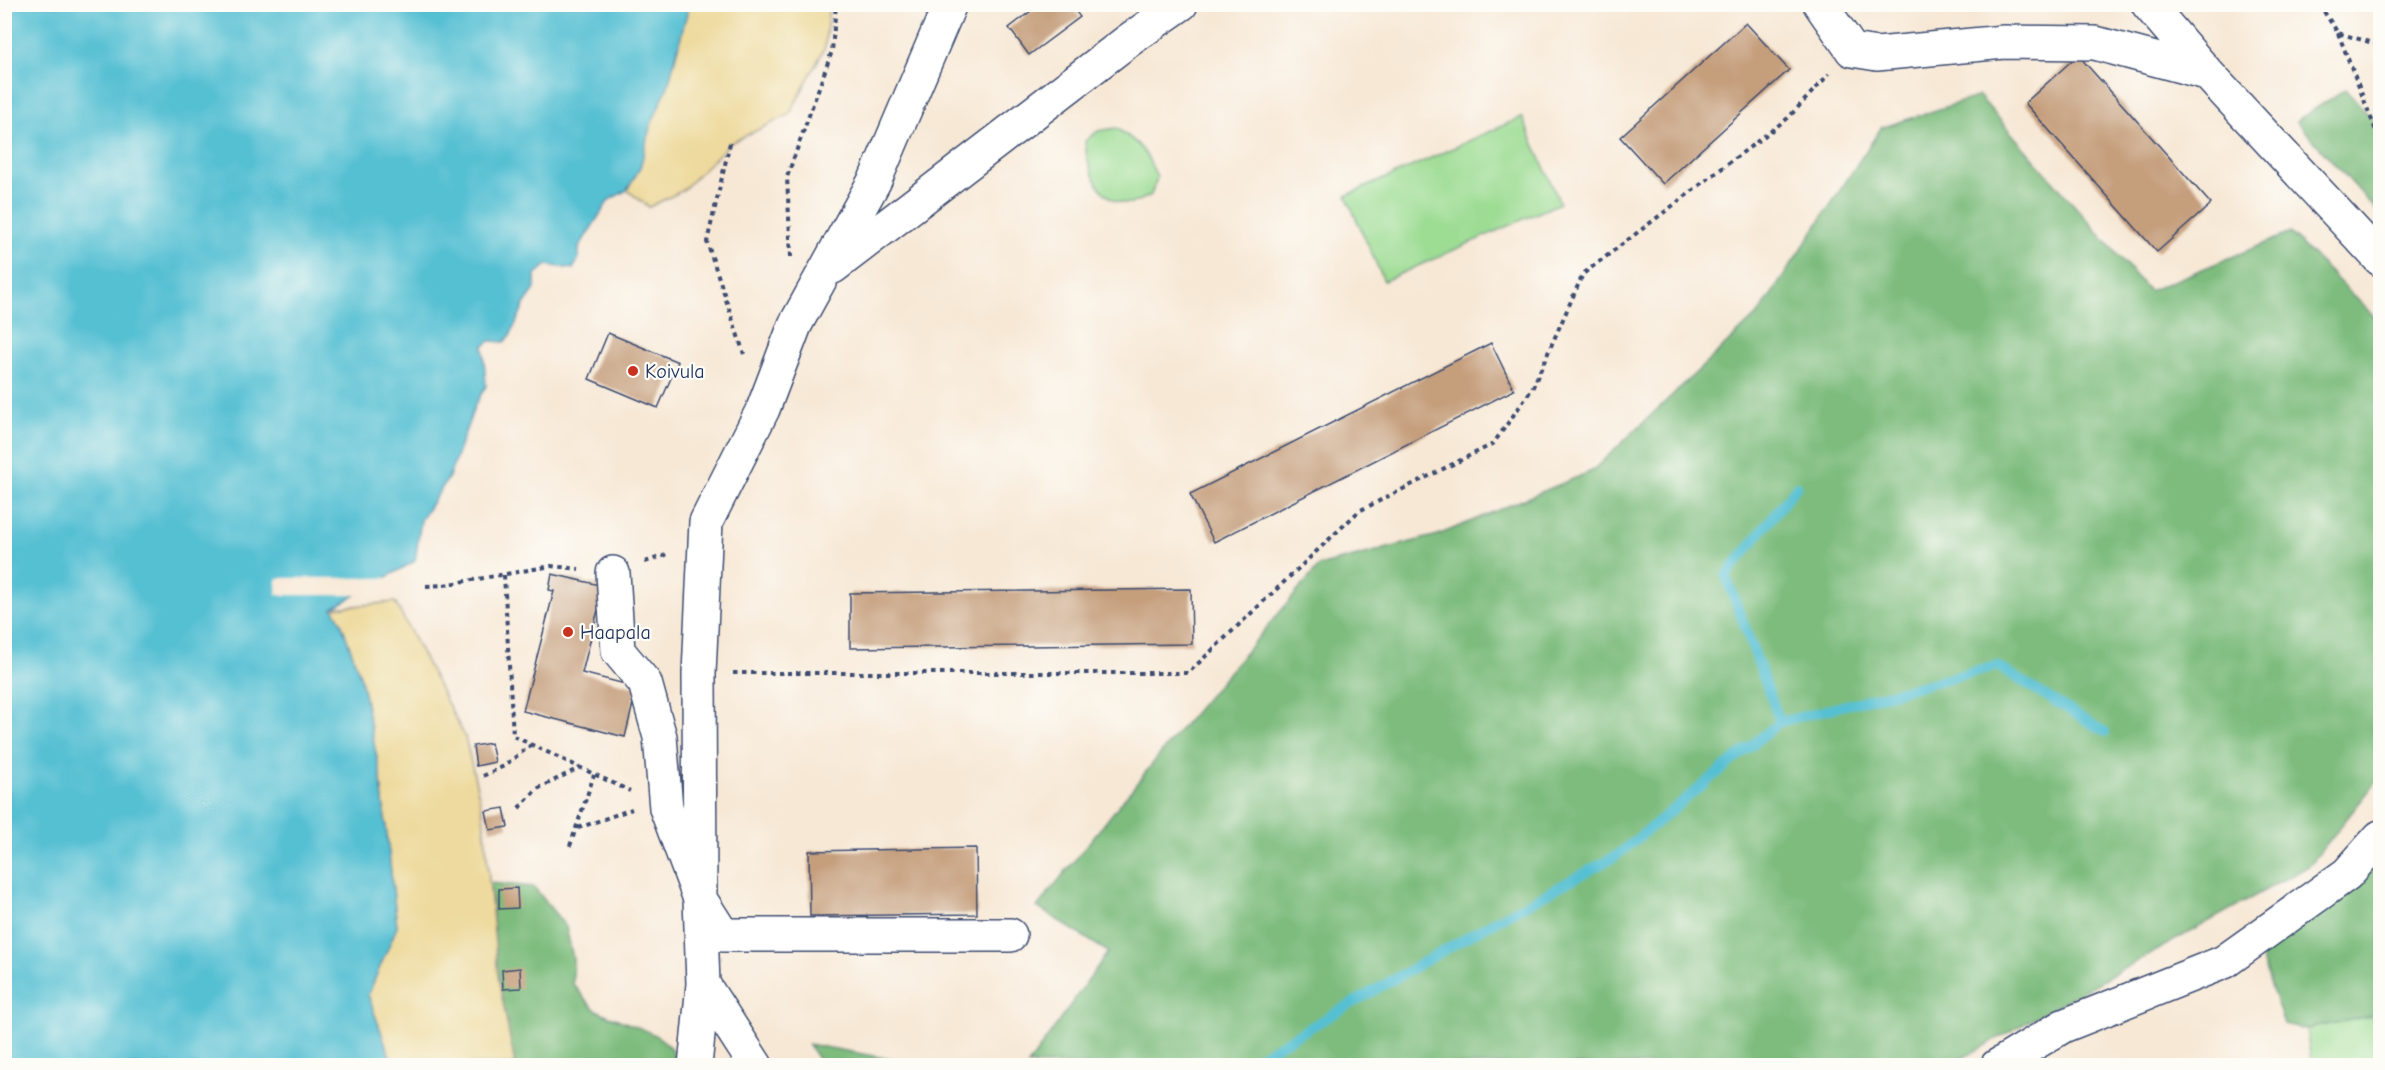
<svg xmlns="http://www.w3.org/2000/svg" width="2385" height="1070" font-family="'Comic Neue',sans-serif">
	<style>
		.green { fill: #9cdc93; stroke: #5c8678; stroke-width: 1.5 }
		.forest { fill: #7dbc7d; stroke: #4c766e; stroke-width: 1.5 }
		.sand { fill: #eeda9e; stroke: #84847e; stroke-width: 1.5 }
		.water { fill: #57c0d3; stroke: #397898; stroke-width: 1.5 }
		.pier { fill: #f7e8d5 }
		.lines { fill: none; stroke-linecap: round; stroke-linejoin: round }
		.stream { stroke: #57c0d3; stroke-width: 10 }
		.building { fill: #c59e7c }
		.minor-casing { stroke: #3c4b70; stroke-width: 36 }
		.path { stroke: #3c4b70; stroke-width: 4; stroke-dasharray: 4.5 4.5; stroke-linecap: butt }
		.minor { stroke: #fff; stroke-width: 33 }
		.poi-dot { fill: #c8321e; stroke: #fdfcf7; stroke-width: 2 }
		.labels { text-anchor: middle; stroke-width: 4.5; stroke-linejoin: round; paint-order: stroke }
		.poi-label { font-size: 20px; fill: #1b2f5e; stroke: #fdfcf7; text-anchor: start }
	</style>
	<rect width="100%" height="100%" fill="#fdfcf7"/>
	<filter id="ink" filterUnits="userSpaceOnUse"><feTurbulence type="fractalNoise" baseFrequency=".0167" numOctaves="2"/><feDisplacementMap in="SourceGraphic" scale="12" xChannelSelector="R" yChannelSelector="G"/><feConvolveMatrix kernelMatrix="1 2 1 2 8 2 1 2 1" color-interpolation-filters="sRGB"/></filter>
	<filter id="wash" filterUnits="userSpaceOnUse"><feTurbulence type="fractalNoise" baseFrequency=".008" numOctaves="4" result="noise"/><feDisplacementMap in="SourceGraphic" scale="24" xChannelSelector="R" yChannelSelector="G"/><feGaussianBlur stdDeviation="1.35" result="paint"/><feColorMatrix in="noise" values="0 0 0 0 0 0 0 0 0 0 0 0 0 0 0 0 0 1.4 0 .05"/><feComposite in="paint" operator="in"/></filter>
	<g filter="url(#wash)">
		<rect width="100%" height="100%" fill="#f7e8d5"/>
		<path class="green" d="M 1522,117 L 1560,203 L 1384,281 L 1346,196 Z
			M 1116,128 C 1140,143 1147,152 1157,178 L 1151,195 C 1145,198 1138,202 1132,203 C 1100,207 1086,166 1085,141 L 1098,131 Z
			M 2380,1014 L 2380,1065 L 2312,1065 L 2306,1029 Z"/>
		<path class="forest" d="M 2346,89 L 2380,128 L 2380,214 L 2296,121 Z
			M 1979,96 L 2149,291 L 2290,233 L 2380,322 L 2380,777 L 2309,866 L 1950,1065 L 1028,1065 L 1108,952 L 1037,907 L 1178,732 L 1319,566 L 1438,535 L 1592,471 L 1760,312 L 1881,128 Z
			M 2380,855 L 2380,1014 L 2306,1029 L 2284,1024 L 2261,957 Z
			M 490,883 L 534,887 L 566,927 L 573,958 L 573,984 C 580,992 587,1003 595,1009 C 618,1024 678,1031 675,1065 L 515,1065 L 498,977 Z
			M 808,1044 L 923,1065 L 822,1065 Z"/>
		<path class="sand" d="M 689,5 L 829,5 L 825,47 L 789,115 L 730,143 L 682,191 L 649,207 L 627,190 L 640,168 L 650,127 L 668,86 Z
			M 395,602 L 465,737 L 483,813 L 498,977 L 515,1065 L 393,1065 L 368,995 L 397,926 L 380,773 L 361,679 L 341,622 L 333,608 Z"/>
		<path class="water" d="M 5,5 L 689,5 L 668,86 L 650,127 L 640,168 L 627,190 L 609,200 L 579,247 L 579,258 L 573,269 L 547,265 L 535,275 L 535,289 L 525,303 L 510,336 L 504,342 L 490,341 L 483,346 L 486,386 L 475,405 L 449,477 L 421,520 L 415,561 L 333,608 L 341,622 L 361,679 L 380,773 L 397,927 L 368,995 L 393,1065 L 5,1066 Z"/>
		<path class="pier" d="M 277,578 L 391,578 L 362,595 L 276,595 Z"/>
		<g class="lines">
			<path class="stream" d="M 1780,722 L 1726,576 L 1797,486
				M 1243,1066 L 1483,928 L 1616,856 L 1780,722 L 1997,666 L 2105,732"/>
		</g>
		<g id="blocks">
			<path class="building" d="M 1040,4 L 1070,4 L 1080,17 L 1029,55 L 1009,28 Z
				M 1746,23 L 1789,70 L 1663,184 L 1620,137 Z
				M 2078,55 L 2211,204 L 2157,252 L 2025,103 Z
				M 608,333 L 678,362 L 658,408 L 589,379 Z
				M 1491,343 L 1514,390 L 1214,542 L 1190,494 Z
				M 552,574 L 604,586 L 582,673 L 637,687 L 625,737 L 523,711 L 554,591 L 549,590 Z
				M 1191,589 L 1192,644 L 850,648 L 850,593 Z
				M 491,743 L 495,762 L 476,766 L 473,746 Z
				M 504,808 L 508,827 L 490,830 L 486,811 Z
				M 976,848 L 977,914 L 810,916 L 809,851 Z
				M 517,888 L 518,908 L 499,909 L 499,889 Z
				M 520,968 L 521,988 L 503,989 L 502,970 Z"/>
		</g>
	</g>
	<g filter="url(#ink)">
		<use href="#blocks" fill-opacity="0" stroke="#3c4b70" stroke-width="1.5"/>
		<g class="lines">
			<g class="minor-casing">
				<path id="minor" d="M 1820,4 L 1852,50 L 1877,54 L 2004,42 L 2095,43 L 2207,73
					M 2148,4 L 2207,73 L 2380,259
					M 833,267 L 1129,40 L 1181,4
					M 613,573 L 618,651 L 645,683 L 660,737 L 666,808 L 700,899 L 723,935 L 1010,935
					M 695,1066 L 703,984
					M 756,1066 L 703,984 L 700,899 L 699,673 L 706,522 L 763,409 L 795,325 L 875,180 L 950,4
					M 1997,1066 L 2063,1026 L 2224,962 L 2347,874 L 2380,837"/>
			</g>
			<path class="path" d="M 2319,4 L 2338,33 L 2380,45
				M 2338,33 L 2380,141
				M 730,143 L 707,242 L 744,354
				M 791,257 L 787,177 L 832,51 L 836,4
				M 645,562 L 669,554
				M 504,575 L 513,736 L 630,791
				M 426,586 L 444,585 L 551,566 L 579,569
				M 733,673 L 1188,673 L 1359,511 L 1493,444 L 1532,389 L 1583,274 L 1788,118 L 1829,74
				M 483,776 L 504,766 L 531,745
				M 519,808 L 537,789 L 579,768
				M 578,828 L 632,809
				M 570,846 L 594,775"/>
			<use href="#minor" class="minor"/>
		</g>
	</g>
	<g class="poi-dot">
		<circle cx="633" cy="371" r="6"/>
		<circle cx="568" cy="632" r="6"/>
	</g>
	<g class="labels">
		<g class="poi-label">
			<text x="645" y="378">Koivula</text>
			<text x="580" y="639">Haapala</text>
		</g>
	</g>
	<rect width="2385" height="1070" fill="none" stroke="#fdfcf7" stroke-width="24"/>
</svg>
